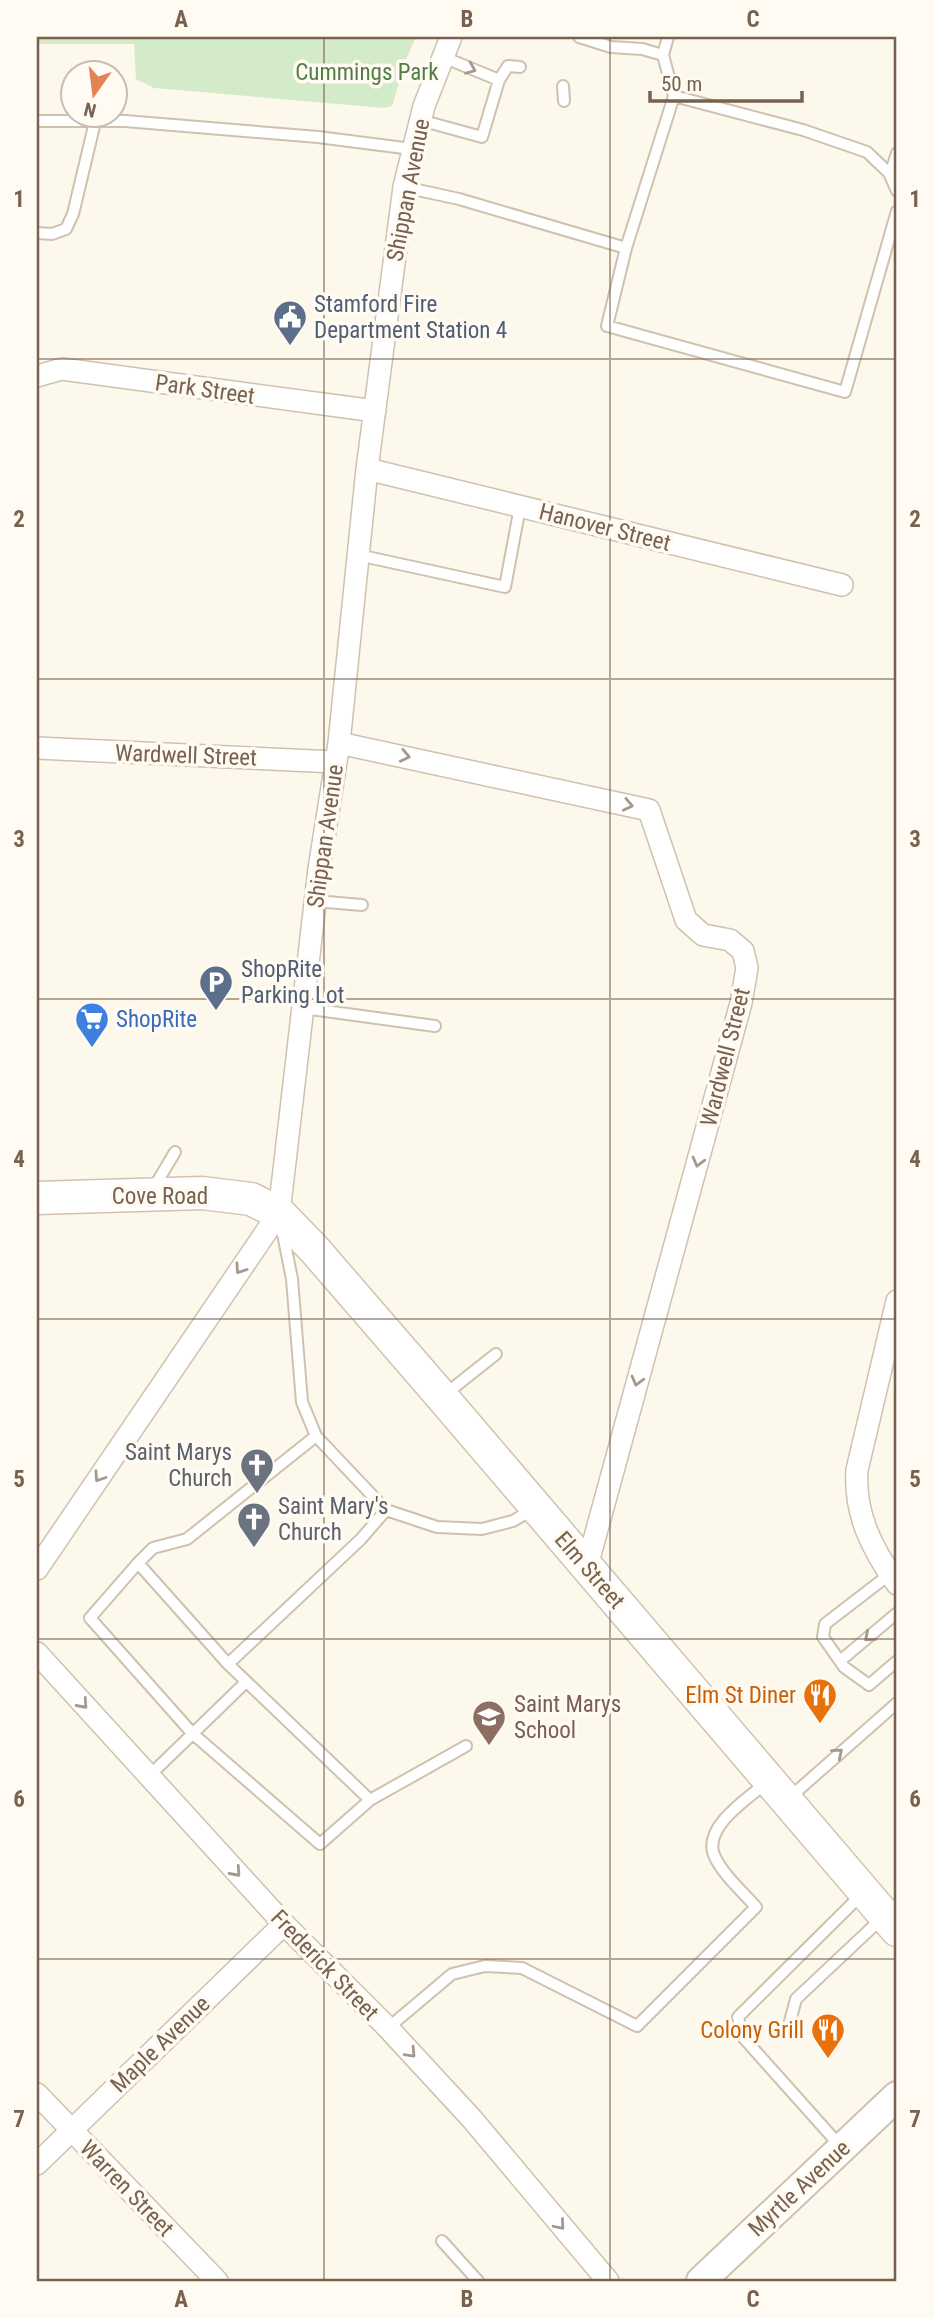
<svg xmlns="http://www.w3.org/2000/svg" width="934" height="2318" font-family="'Roboto Condensed',sans-serif">
	<style>
		.green { fill: #d4ebca }
		.lines { fill: none; stroke-linecap: round; stroke-linejoin: round }
		.service-casing { stroke: #cfc1b0; stroke-width: 14 }
		.minor-casing { stroke: #cfc1b0; stroke-width: 24 }
		.tertiary-casing { stroke: #cfc1b0; stroke-width: 32 }
		.secondary-casing { stroke: #d2c2af; stroke-width: 35 }
		.service { stroke: #fff; stroke-width: 10 }
		.minor { stroke: #fff; stroke-width: 21 }
		.tertiary { stroke: #fff; stroke-width: 28 }
		.secondary { stroke: #fff; stroke-width: 32 }
		.oneway { stroke: #a7988c }
		.grid { fill: none; stroke: #78614e; stroke-width: 2; stroke-opacity: 0.55 }
		.labels { text-anchor: middle; stroke-width: 7; stroke-linejoin: round; paint-order: stroke }
		.park-label { font-size: 23px; fill: #517e46; stroke: #fffbf3 }
		.street-label { font-size: 23px; fill: #78614e; stroke: #fffbf3 }
		.service-label { font-size: 23px; fill: #4e5e75; stroke: #fffbf3; text-anchor: start }
		.shop-label { font-size: 23px; fill: #366cbe; stroke: #fffbf3; text-anchor: start }
		.worship-label { font-size: 23px; fill: #5b616d; stroke: #fffbf3; text-anchor: end }
		.food-label { font-size: 23px; fill: #c56008; stroke: #fffbf3; text-anchor: end }
		.education-label { font-size: 23px; fill: #785e54; stroke: #fffbf3; text-anchor: start }
		.neatline { fill: none; stroke: #78614e; stroke-width: 2.5 }
		.grid-label { font-size: 23px; text-anchor: middle; font-weight: bold; fill: #78614e }
	</style>
	<rect width="100%" height="100%" fill="#fcf8ec"/>
	<path class="green" d="M 37,37 L 416,37 L 407,57 L 392,106 L 384,108 L 154,88 L 136,79 L 134,44 L 37,44 Z"/>
	<g class="lines">
		<g class="service-casing">
			<path id="service" d="M 579,37 L 611,47 L 642,49 L 663,55 L 668,37
				M 443,57 L 499,80
				M 563,86 L 564,101
				M 674,96 L 803,130 L 867,152 L 889,173 L 897,191
				M 420,120 L 482,137 L 499,80 L 508,66 L 520,67
				M 37,121 L 125,121 L 318,137 L 412,149
				M 890,175 L 897,153
				M 404,187 L 459,199 L 626,248 L 674,96 L 663,55
				M 37,233 L 52,234 L 66,229 L 73,214 L 95,122
				M 626,248 L 607,326 L 845,392 L 897,211
				M 358,555 L 505,587 L 520,507
				M 315,901 L 362,905
				M 303,1008 L 435,1026
				M 153,1189 L 175,1152
				M 282,1229 L 292,1279 L 302,1402 L 316,1436 L 386,1510 L 437,1527 L 482,1529 L 513,1521 L 533,1509
				M 443,1396 L 496,1354
				M 386,1510 L 361,1539 L 228,1664 L 370,1800 L 466,1746
				M 138,1563 L 153,1548 L 187,1539 L 316,1436
				M 890,1574 L 825,1624 L 823,1637 L 844,1667 L 869,1685 L 897,1661
				M 840,1661 L 897,1613
				M 228,1664 L 138,1563 L 90,1618 L 192,1733 L 320,1844 L 370,1800
				M 149,1776 L 246,1682
				M 788,1799 L 897,1703
				M 789,2025 L 796,1999 L 897,1904
				M 388,2028 L 452,1974 L 485,1966 L 522,1968 L 637,2026 L 756,1907 C 743,1892 722,1874 714,1855 C 703,1827 747,1799 766,1783
				M 842,2148 L 742,2036 L 738,2017 L 862,1894
				M 442,2241 L 478,2281"/>
		</g>
		<g class="minor-casing">
			<path id="minor" d="M 37,376 L 62,369 L 375,411
				M 367,469 L 842,585
				M 339,743 L 649,810 L 686,920 L 703,935 L 730,940 L 743,951 L 747,968 L 741,1003 L 587,1566
				M 37,748 L 335,762
				M 897,1301 L 857,1470 C 854,1514 872,1549 897,1584
				M 37,1569 L 279,1213 L 319,869 L 339,743 L 367,469 L 404,187 L 424,106 L 451,37
				M 37,1653 L 284,1924 L 388,2028 L 472,2119 L 608,2281
				M 37,2094 L 217,2281
				M 37,2164 L 284,1924"/>
		</g>
		<g class="tertiary-casing">
			<path id="tertiary" d="M 701,2281 L 897,2096"/>
		</g>
		<g class="secondary-casing">
			<path id="secondary" d="M 37,1198 L 202,1193 L 251,1199 L 279,1213 L 314,1249 L 442,1397 L 897,1930"/>
		</g>
		<use href="#service" class="service"/>
		<use href="#minor" class="minor"/>
		<use href="#tertiary" class="tertiary"/>
		<use href="#secondary" class="secondary"/>
	</g>
	<defs><path id="oneway-chevron" d="M-2-3.5L2.5 0L-2 3.5" fill="none" stroke-width="1.6" stroke-linecap="round" stroke-linejoin="round" transform="scale(1.75)"/></defs>
	<g class="oneway">
		<use href="#oneway-chevron" transform="translate(471 69) rotate(23)"/>
		<use href="#oneway-chevron" transform="translate(405 756) rotate(12)"/>
		<use href="#oneway-chevron" transform="translate(628 805) rotate(12)"/>
		<use href="#oneway-chevron" transform="translate(698 1162) rotate(105)"/>
		<use href="#oneway-chevron" transform="translate(240 1269) rotate(124)"/>
		<use href="#oneway-chevron" transform="translate(637 1381) rotate(105)"/>
		<use href="#oneway-chevron" transform="translate(99 1477) rotate(124)"/>
		<use href="#oneway-chevron" transform="translate(869 1637) rotate(139)"/>
		<use href="#oneway-chevron" transform="translate(83 1704) rotate(48)"/>
		<use href="#oneway-chevron" transform="translate(838 1753) rotate(-40)"/>
		<use href="#oneway-chevron" transform="translate(236 1872) rotate(48)"/>
		<use href="#oneway-chevron" transform="translate(411 2053) rotate(47)"/>
		<use href="#oneway-chevron" transform="translate(560 2225) rotate(50)"/>
	</g>
	<path class="grid" d="M 324,37 L 324,2281M 610,37 L 610,2281M 37,359 L 897,359M 37,679 L 897,679M 37,999 L 897,999M 37,1319 L 897,1319M 37,1639 L 897,1639M 37,1959 L 897,1959"/>
	<defs>
		<g id="civic-pin" transform="scale(1.75)"><path d="M0 17L-7.5 6A9.5 9.5 0 1 1 7.5 6Z" fill="#5c6f8a" stroke="#fffbf3"/><path d="M-.6-6.5H3V-4.5H.6V-3L4-1V1h2V6H-6V1h2V-1L-.6-3ZM-1.2 2.5V6h2.4V2.5Z" fill="#fff"/></g>
		<g id="parking-pin" transform="scale(1.75)"><path d="M0 17L-7.5 6A9.5 9.5 0 1 1 7.5 6Z" fill="#5c6f8a" stroke="#fffbf3"/><path d="M-3.5-5.5H1a3.5 3.5 0 0 1 0 7H-1V5.5H-3.5ZM-1-3.4V-.6H.8a1.4 1.4 0 0 0 0-2.8Z" fill="#fff"/></g>
		<g id="supermarket-pin" transform="scale(1.75)"><path d="M0 17L-7.5 6A9.5 9.5 0 1 1 7.5 6Z" fill="#3f7fe0" stroke="#fffbf3"/><path d="M-6-5.5h2.5l.6 2H6L4.5 2H-2.5L-4.4-4H-6ZM-1.5 3.2a1.3 1.3 0 1 0 .1 0ZM3 3.2a1.3 1.3 0 1 0 .1 0Z" fill="#fff"/></g>
		<g id="church-pin" transform="scale(1.75)"><path d="M0 17L-7.5 6A9.5 9.5 0 1 1 7.5 6Z" fill="#6b7280" stroke="#fffbf3"/><path d="M-1.2-6h2.4v3.5h3.3v2.4h-3.3V6h-2.4V-.1h-3.3v-2.4h3.3Z" fill="#fff"/></g>
		<g id="restaurant-pin" transform="scale(1.75)"><path d="M0 17L-7.5 6A9.5 9.5 0 1 1 7.5 6Z" fill="#e8710a" stroke="#fffbf3"/><path d="M-5-6h1v4h1v-4h1v4h1v-4h1v5L-1.5 .5V6h-2V.5L-5-1ZM5-6V6H3V1.5H1.5Q1.5-4 5-6Z" fill="#fff"/></g>
		<g id="school-pin" transform="scale(1.75)"><path d="M0 17L-7.5 6A9.5 9.5 0 1 1 7.5 6Z" fill="#8d6e63" stroke="#fffbf3"/><path d="M0-5L7-2L0 1L-7-2ZM-4 1L0 2.5L4 1V4Q0 6-4 4Z" fill="#fff"/></g>
	</defs>
	<g fill-rule="evenodd">
		<use href="#civic-pin" x="290" y="317"/>
		<use href="#parking-pin" x="216" y="982"/>
		<use href="#supermarket-pin" x="92" y="1019"/>
		<use href="#church-pin" x="257" y="1465"/>
		<use href="#church-pin" x="254" y="1519"/>
		<use href="#restaurant-pin" x="820" y="1695"/>
		<use href="#school-pin" x="489" y="1717"/>
		<use href="#restaurant-pin" x="828" y="2030"/>
	</g>
	<g class="labels">
		<g class="park-label">
			<text x="367" y="80">Cummings Park</text>
		</g>
		<g class="street-label">
			<text transform="translate(408 190) rotate(-79)" y="8">Shippan Avenue</text>
			<text transform="translate(205 389) rotate(8)" y="8">Park Street</text>
			<text transform="translate(605 527) rotate(14)" y="8">Hanover Street</text>
			<text transform="translate(186 755) rotate(2)" y="8">Wardwell Street</text>
			<text transform="translate(325 836) rotate(-82)" y="8">Shippan Avenue</text>
			<text transform="translate(725 1057) rotate(-76)" y="8">Wardwell Street</text>
			<text x="160" y="1204">Cove Road</text>
			<text transform="translate(590 1570) rotate(49)" y="8">Elm Street</text>
			<text transform="translate(325 1965) rotate(46)" y="8">Frederick Street</text>
			<text transform="translate(160 2044) rotate(-44)" y="8">Maple Avenue</text>
			<text transform="translate(127 2188) rotate(46)" y="8">Warren Street</text>
			<text transform="translate(799 2188) rotate(-43)" y="8">Myrtle Avenue</text>
		</g>
		<g class="service-label">
			<text x="314" y="312">Stamford Fire<tspan x="314" dy="26">Department Station 4</tspan></text>
			<text x="241" y="977">ShopRite<tspan x="241" dy="26">Parking Lot</tspan></text>
		</g>
		<g class="shop-label">
			<text x="116" y="1027">ShopRite</text>
		</g>
		<g class="worship-label">
			<text x="232" y="1460">Saint Marys<tspan x="232" dy="26">Church</tspan></text>
			<text x="278" y="1514" text-anchor="start">Saint Mary's<tspan x="278" dy="26">Church</tspan></text>
		</g>
		<g class="food-label">
			<text x="796" y="1703">Elm St Diner</text>
			<text x="804" y="2038">Colony Grill</text>
		</g>
		<g class="education-label">
			<text x="514" y="1712">Saint Marys<tspan x="514" dy="26">School</tspan></text>
		</g>
	</g>
	<rect width="934" height="2318" fill="none" stroke="#fffbf3" stroke-width="77"/>
	<g transform="translate(94 94) rotate(194)"><circle r="33" fill="#fffbf3" stroke="#c9bdb1" stroke-width="2"/>
	<path d="M0-5L12 26L0 18L-12 26Z" fill="#e38355"/>
	<text y="-10" font-size="19" font-weight="bold" text-anchor="middle" fill="#78614e">N</text>
	</g>
	<path d="M650 91v10h152v-10" fill="none" stroke="#78614e" stroke-width="3.5"/>
	<text x="661" y="91" font-size="21" fill="#78614e" stroke="#fffbf3" stroke-width="5" paint-order="stroke">50 m</text>
	<rect x="38" y="38" width="857" height="2242" class="neatline"/>
	<g class="grid-label">
		<text x="181" y="27">A</text>
		<text x="467" y="27">B</text>
		<text x="753" y="27">C</text>
		<text x="19" y="207">1</text>
		<text x="915" y="207">1</text>
		<text x="19" y="527">2</text>
		<text x="915" y="527">2</text>
		<text x="19" y="847">3</text>
		<text x="915" y="847">3</text>
		<text x="19" y="1167">4</text>
		<text x="915" y="1167">4</text>
		<text x="19" y="1487">5</text>
		<text x="915" y="1487">5</text>
		<text x="19" y="1807">6</text>
		<text x="915" y="1807">6</text>
		<text x="19" y="2127">7</text>
		<text x="915" y="2127">7</text>
		<text x="181" y="2307">A</text>
		<text x="467" y="2307">B</text>
		<text x="753" y="2307">C</text>
	</g>
</svg>
